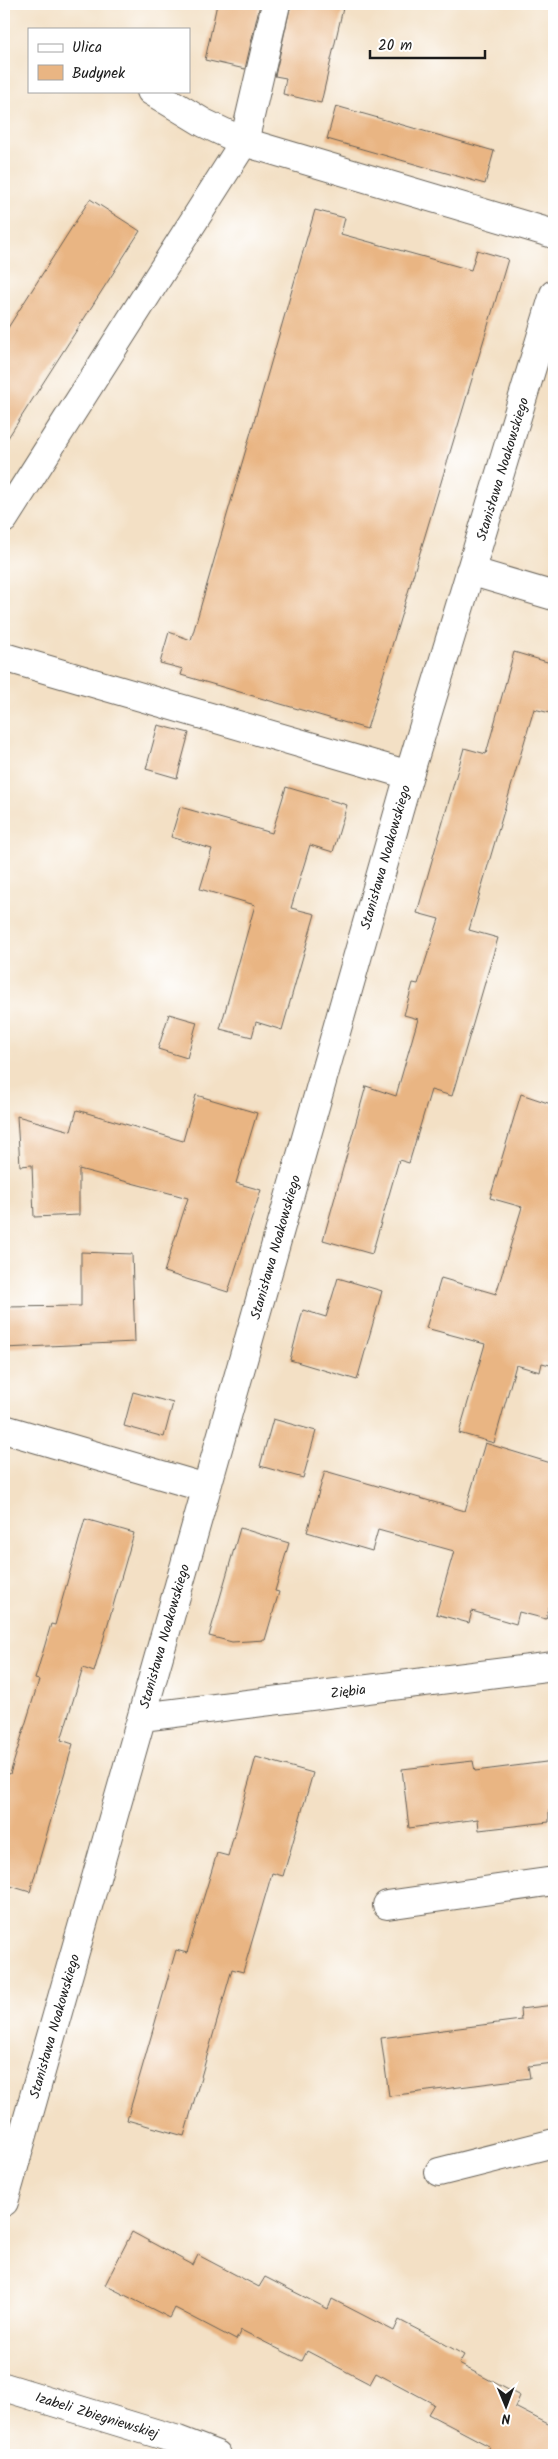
<svg xmlns="http://www.w3.org/2000/svg" width="558" height="2459" font-family="Kalam,sans-serif">
	<style>
		.building { fill: #e9b583 }
		.lines { fill: none; stroke-linecap: round; stroke-linejoin: round }
		.minor-casing { stroke: #676157; stroke-width: 30 }
		.minor { stroke: #fff; stroke-width: 28 }
		.labels { text-anchor: middle; stroke-width: 4; stroke-linejoin: round; paint-order: stroke }
		.street-label { font-size: 14px; fill: #1c1c1c; stroke: #fff }
	</style>
	<rect width="100%" height="100%" fill="#fff"/>
	<filter id="ink" filterUnits="userSpaceOnUse"><feTurbulence type="fractalNoise" baseFrequency=".02" numOctaves="2"/><feDisplacementMap in="SourceGraphic" scale="10" xChannelSelector="R" yChannelSelector="G"/><feConvolveMatrix kernelMatrix="1 2 1 2 8 2 1 2 1" color-interpolation-filters="sRGB"/></filter>
	<filter id="wash" filterUnits="userSpaceOnUse"><feTurbulence type="fractalNoise" baseFrequency=".0096" numOctaves="4" result="noise"/><feDisplacementMap in="SourceGraphic" scale="20" xChannelSelector="R" yChannelSelector="G"/><feGaussianBlur stdDeviation="1.12" result="paint"/><feColorMatrix in="noise" values="0 0 0 0 0 0 0 0 0 0 0 0 0 0 0 0 0 1.4 0 .05"/><feComposite in="paint" operator="in"/></filter>
	<g filter="url(#wash)">
		<rect width="100%" height="100%" fill="#f3e0c5"/>
		<g id="blocks">
			<path class="building" d="M 217,4 L 260,4 L 245,69 L 205,60 Z
				M 291,4 L 344,4 L 321,103 L 283,94 L 286,78 L 275,76 Z
				M 336,106 L 494,151 L 485,184 L 327,139 Z
				M 90,199 L 140,231 L 4,444 L 4,334 Z
				M 315,210 L 345,218 L 341,234 L 471,270 L 477,250 L 508,259 L 367,729 L 181,675 L 183,669 L 160,663 L 169,632 L 191,640 Z
				M 514,652 L 554,664 L 554,714 L 534,709 L 469,930 L 498,938 L 452,1096 L 431,1090 L 409,1163 L 399,1160 L 372,1254 L 323,1240 L 366,1086 L 396,1096 L 399,1085 L 418,1019 L 404,1015 L 413,983 L 418,984 L 439,919 L 417,913 L 464,748 L 486,754 Z
				M 158,725 L 189,733 L 177,778 L 146,769 Z
				M 286,787 L 347,805 L 333,852 L 310,845 L 291,908 L 315,914 L 282,1030 L 256,1022 L 252,1037 L 220,1029 L 255,905 L 200,889 L 212,849 L 171,837 L 180,807 L 272,833 Z
				M 169,1014 L 197,1022 L 187,1058 L 158,1049 Z
				M 521,1094 L 554,1105 L 554,1366 L 542,1363 L 540,1372 L 516,1365 L 494,1443 L 459,1433 L 485,1344 L 426,1328 L 441,1278 L 496,1294 L 522,1207 L 490,1198 Z
				M 196,1095 L 257,1113 L 236,1183 L 261,1190 L 228,1292 L 164,1272 L 188,1198 L 79,1169 L 79,1215 L 34,1217 L 32,1165 L 20,1166 L 17,1116 L 71,1131 L 77,1110 L 183,1141 Z
				M 81,1252 L 132,1254 L 135,1342 L 4,1348 L 4,1307 L 81,1306 Z
				M 338,1278 L 382,1291 L 357,1380 L 290,1360 L 303,1310 L 326,1317 Z
				M 133,1392 L 173,1403 L 164,1437 L 124,1426 Z
				M 273,1419 L 316,1431 L 303,1478 L 260,1466 Z
				M 485,1443 L 554,1464 L 554,1589 L 546,1619 L 519,1612 L 516,1624 L 472,1611 L 469,1623 L 436,1614 L 454,1551 L 378,1530 L 372,1551 L 307,1532 L 325,1471 L 465,1511 Z
				M 85,1519 L 134,1533 L 94,1672 L 83,1668 L 61,1740 L 73,1744 L 30,1892 L 4,1884 L 4,1772 L 10,1774 L 39,1680 L 35,1679 L 51,1624 L 55,1625 Z
				M 240,1528 L 289,1543 L 275,1591 L 279,1592 L 265,1640 L 232,1642 L 209,1636 Z
				M 256,1757 L 313,1773 L 283,1876 L 272,1873 L 243,1972 L 232,1969 L 184,2136 L 127,2120 L 176,1950 L 187,1953 L 217,1853 L 228,1856 Z
				M 473,1761 L 475,1771 L 554,1761 L 554,1809 L 549,1810 L 549,1822 L 479,1830 L 478,1819 L 409,1828 L 402,1769 Z
				M 554,2005 L 554,2063 L 528,2066 L 530,2078 L 389,2096 L 381,2038 L 521,2020 L 520,2009 Z
				M 132,2232 L 193,2265 L 198,2255 L 259,2287 L 265,2277 L 328,2309 L 332,2299 L 394,2331 L 399,2320 L 432,2337 L 464,2355 L 459,2364 L 520,2396 L 515,2407 L 554,2427 L 554,2455 L 485,2455 L 489,2446 L 428,2414 L 434,2404 L 376,2373 L 370,2384 L 307,2351 L 302,2361 L 241,2330 L 236,2340 L 175,2308 L 170,2318 L 105,2285 Z"/>
		</g>
	</g>
	<g filter="url(#ink)">
		<use href="#blocks" fill-opacity="0" stroke="#676157" stroke-width="1"/>
		<g class="lines">
			<g class="minor-casing">
				<path id="minor" d="M 151,91 L 204,123 L 244,142 L 554,234
					M 4,519 L 244,142 L 276,4
					M 470,571 L 554,596
					M 4,657 L 409,775
					M 4,1429 L 206,1488
					M 142,1717 L 554,1666
					M 387,1905 L 554,1881
					M 439,2172 L 554,2143
					M 4,2202 L 409,775 L 554,294
					M 4,2387 L 178,2440 L 217,2455"/>
			</g>
			<use href="#minor" class="minor"/>
		</g>
	</g>
	<g class="labels">
		<g class="street-label">
			<text transform="translate(502 469) rotate(-73)" y="5">Stanisława Noakowskiego</text>
			<text transform="translate(385 857) rotate(-74)" y="5">Stanisława Noakowskiego</text>
			<text transform="translate(275 1247) rotate(-74)" y="5">Stanisława Noakowskiego</text>
			<text transform="translate(164 1636) rotate(-74)" y="5">Stanisława Noakowskiego</text>
			<text transform="translate(348 1691) rotate(-7)" y="5">Ziębia</text>
			<text transform="translate(54 2026) rotate(-74)" y="5">Stanisława Noakowskiego</text>
			<text transform="translate(97 2415) rotate(17)" y="5">Izabeli Zbiegniewskiej</text>
		</g>
	</g>
	<rect width="558" height="2459" fill="none" stroke="#fff" stroke-width="20"/>
	<rect x="28" y="28" width="162" height="65" fill="#ffffff" stroke="#a4a4a4"/>
	<rect x="38" y="44" width="25" height="8" fill="#ffffff" stroke="#a4a4a4"/>
	<text x="72" y="52" font-size="15" fill="#1c1c1c">Ulica</text>
	<rect x="38" y="65" width="25" height="15" fill="#e9b583" stroke="#a4a4a4"/>
	<text x="72" y="78" font-size="15" fill="#1c1c1c">Budynek</text>
	<g transform="translate(506 2406) rotate(179)" stroke="#ffffff" stroke-width="4" paint-order="stroke">
	<path d="M0-4L9 19L0 12L-9 19Z" fill="#1c1c1c"/>
	<text y="-8" font-size="14" font-weight="bold" text-anchor="middle" fill="#1c1c1c">N</text>
	</g>
	<path d="M370 50v8h115v-8" fill="none" stroke="#1c1c1c" stroke-width="2.5"/>
	<text x="378" y="50" font-size="15" fill="#1c1c1c" stroke="#ffffff" stroke-width="4" paint-order="stroke">20 m</text>
</svg>
